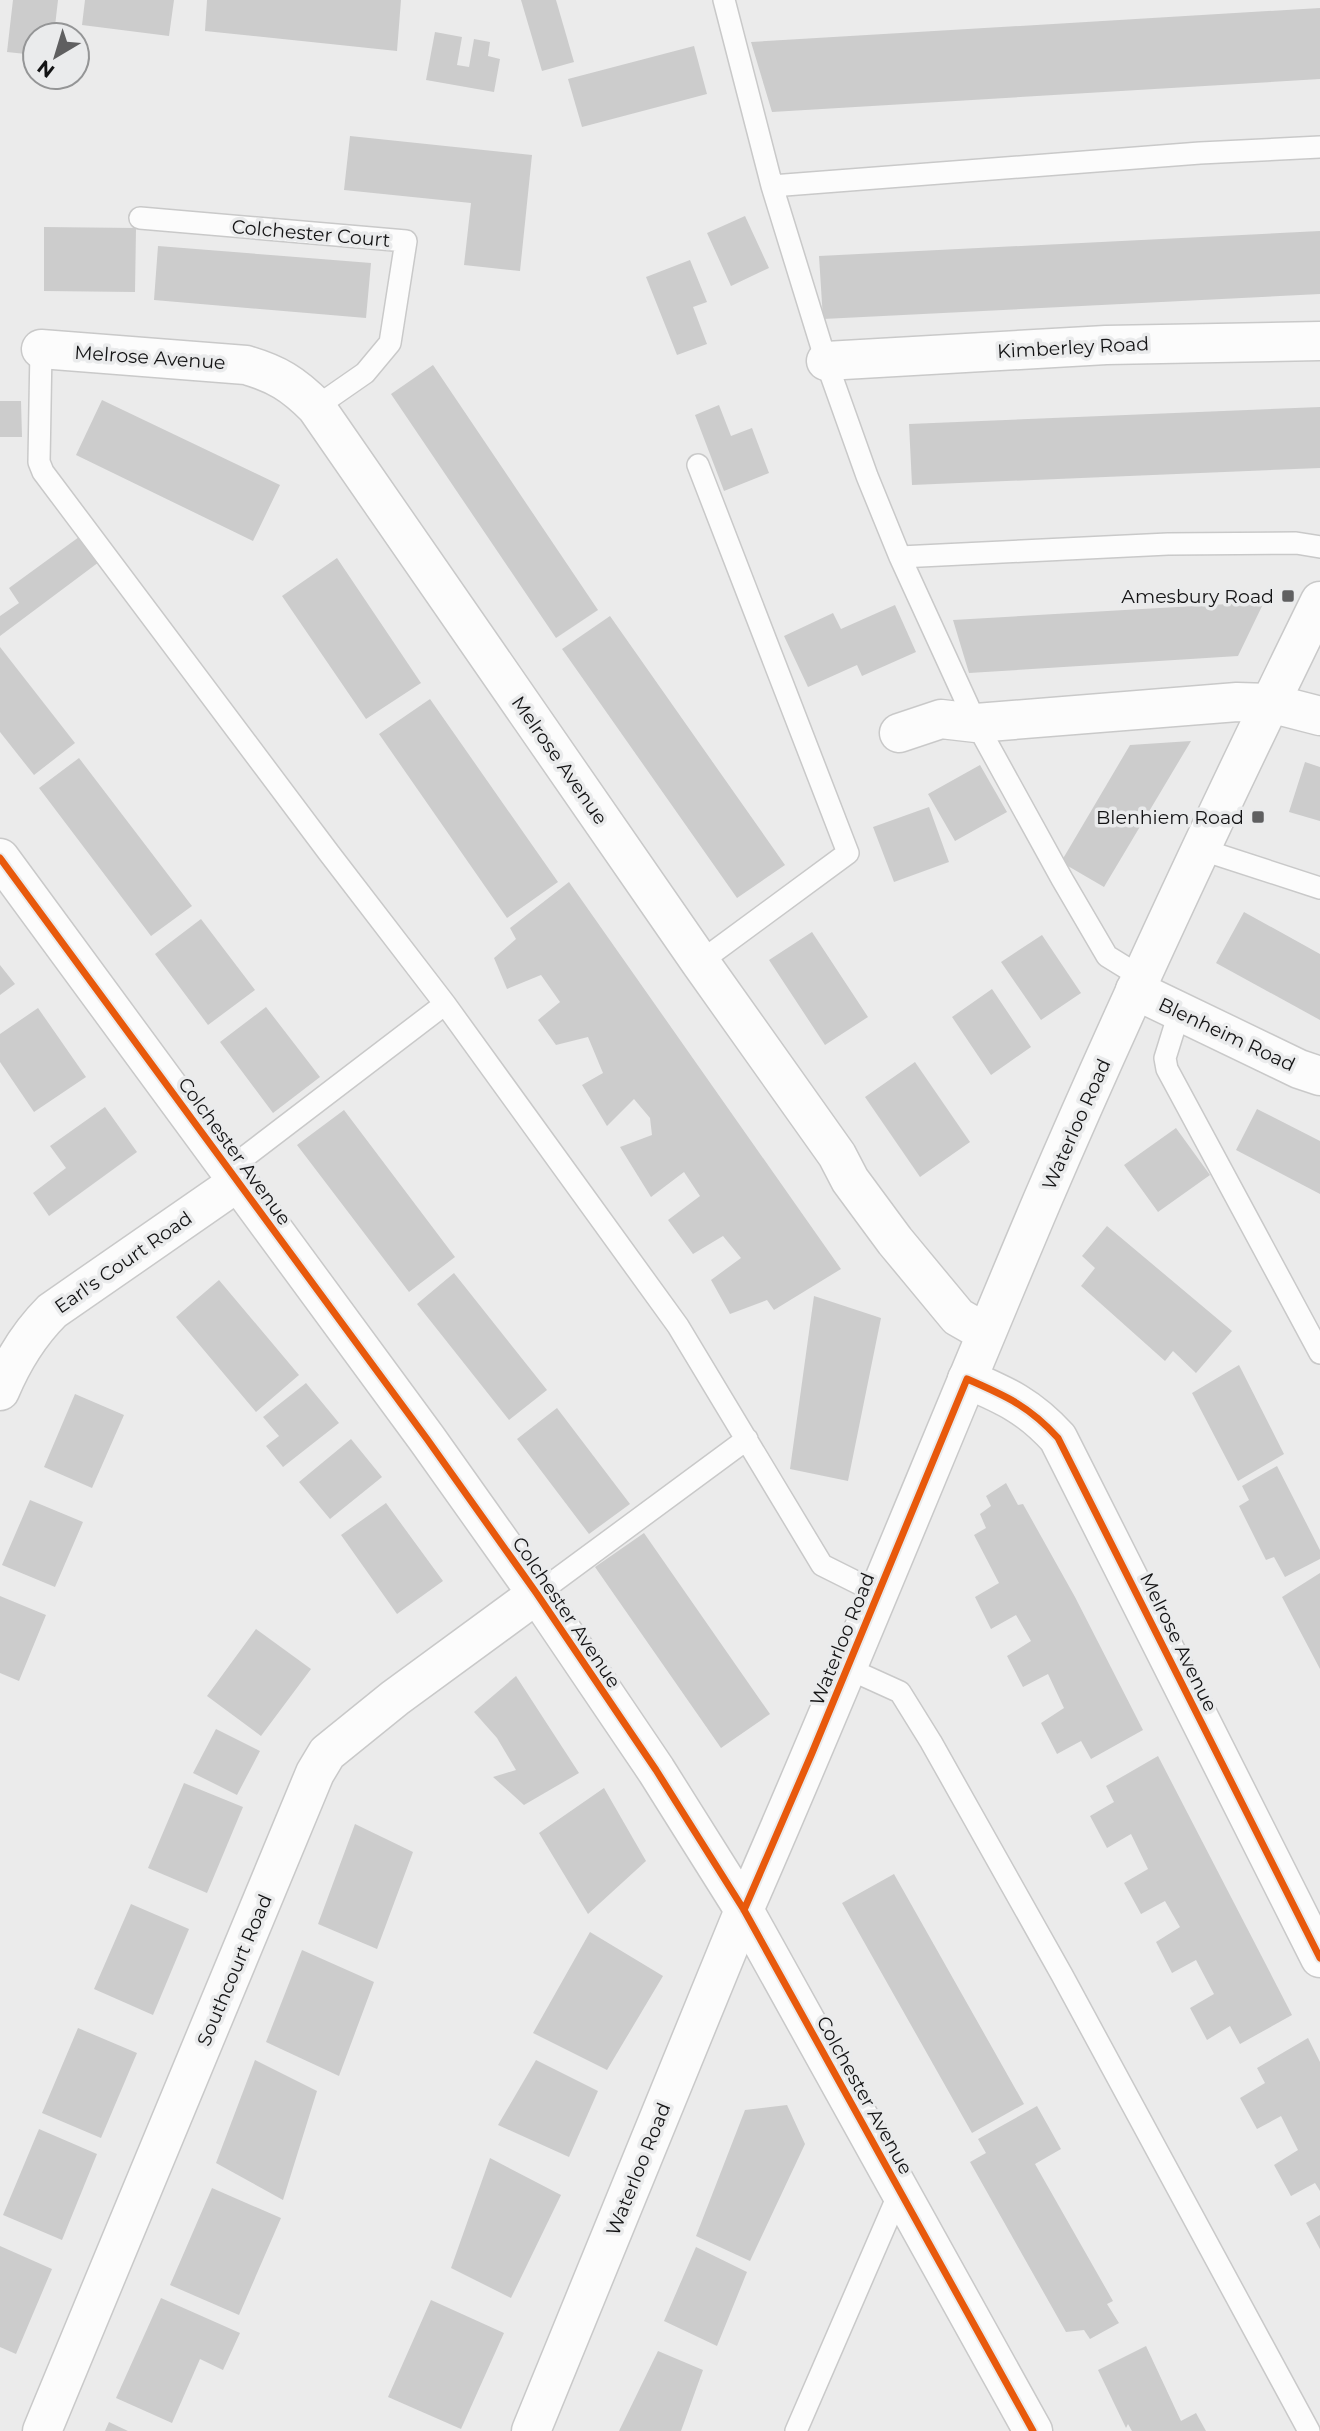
<svg xmlns="http://www.w3.org/2000/svg" width="1320" height="2431" font-family="Montserrat,sans-serif">
	<style>
		.building { fill: #ccc }
		.lines { fill: none; stroke-linecap: round; stroke-linejoin: round }
		.lane-casing { stroke: #c9c9c9; stroke-width: 24 }
		.street-casing { stroke: #c9c9c9; stroke-width: 41 }
		.secondary-casing { stroke: #c9c9c9; stroke-width: 41 }
		.lane { stroke: #fcfcfc; stroke-width: 21 }
		.street { stroke: #fcfcfc; stroke-width: 38 }
		.secondary { stroke: #fcfcfc; stroke-width: 38 }
		.cycleway-casing { stroke: #eaebec; stroke-width: 11 }
		.cycleway { stroke: #e8590c; stroke-width: 7 }
		.poi-dot { fill: #5f5f60; stroke: #eaebec; stroke-width: 2.5 }
		.labels { text-anchor: middle; stroke-width: 7; stroke-linejoin: round; paint-order: stroke }
		.street-label { font-size: 19px; fill: #141415; stroke: #eaebec }
		.poi-label { font-size: 19px; fill: #141415; stroke: #eaebec; text-anchor: end }
	</style>
	<rect width="100%" height="100%" fill="#ebebeb"/>
	<path class="building" d="M 13,0 L 58,0 L 54,35 L 35,35 L 35,55 L 7,52 Z
		M 85,0 L 174,0 L 169,36 L 82,25 Z
		M 207,0 L 401,0 L 397,51 L 205,31 Z
		M 521,0 L 556,0 L 574,62 L 542,71 Z
		M 1320,8 L 1320,79 L 772,112 L 751,42 Z
		M 435,32 L 462,37 L 457,65 L 469,67 L 474,39 L 490,42 L 488,56 L 500,59 L 494,92 L 426,80 Z
		M 694,46 L 707,94 L 582,127 L 568,79 Z
		M 350,136 L 532,155 L 520,271 L 464,265 L 471,203 L 344,190 Z
		M 745,216 L 769,268 L 731,286 L 707,233 Z
		M 44,227 L 136,228 L 135,292 L 44,291 Z
		M 1320,231 L 1320,294 L 823,319 L 819,256 Z
		M 158,246 L 371,263 L 366,318 L 154,300 Z
		M 690,260 L 707,302 L 693,307 L 707,344 L 677,355 L 646,277 Z
		M 433,365 L 598,610 L 556,638 L 391,394 Z
		M 102,400 L 280,485 L 253,541 L 76,455 Z
		M 0,401 L 21,401 L 22,437 L 0,437 Z
		M 719,405 L 731,436 L 752,428 L 769,473 L 724,491 L 695,415 Z
		M 1320,407 L 1320,468 L 912,485 L 909,424 Z
		M 79,537 L 99,562 L 0,636 L 0,616 L 19,603 L 9,588 Z
		M 337,558 L 421,683 L 366,719 L 282,596 Z
		M 1264,602 L 1238,656 L 969,673 L 953,620 Z
		M 895,605 L 916,652 L 862,676 L 857,665 L 808,687 L 784,636 L 833,613 L 841,629 Z
		M 610,616 L 785,865 L 737,898 L 562,649 Z
		M 0,647 L 75,743 L 34,775 L 0,732 Z
		M 430,699 L 558,882 L 507,918 L 379,734 Z
		M 1191,741 L 1104,887 L 1061,862 L 1130,745 Z
		M 79,758 L 192,906 L 151,936 L 39,788 Z
		M 1305,762 L 1320,767 L 1320,821 L 1289,812 Z
		M 980,765 L 1007,812 L 955,841 L 928,794 Z
		M 929,807 L 949,862 L 894,882 L 873,827 Z
		M 569,882 L 841,1269 L 774,1310 L 767,1300 L 730,1314 L 711,1280 L 741,1258 L 723,1236 L 693,1254 L 668,1220 L 700,1196 L 684,1172 L 651,1197 L 620,1147 L 652,1135 L 650,1118 L 634,1099 L 607,1126 L 582,1085 L 603,1073 L 588,1037 L 556,1045 L 538,1020 L 560,1002 L 541,975 L 507,989 L 494,958 L 516,939 L 510,928 Z
		M 1244,912 L 1320,954 L 1320,1020 L 1216,963 Z
		M 201,919 L 255,990 L 208,1025 L 155,954 Z
		M 812,932 L 868,1017 L 825,1045 L 769,960 Z
		M 1042,935 L 1081,993 L 1041,1020 L 1001,962 Z
		M 0,965 L 15,984 L 0,995 Z
		M 992,989 L 1031,1047 L 991,1075 L 952,1017 Z
		M 266,1007 L 320,1077 L 273,1113 L 220,1042 Z
		M 38,1008 L 86,1077 L 34,1112 L 0,1062 L 0,1034 Z
		M 915,1062 L 970,1142 L 920,1177 L 865,1097 Z
		M 105,1107 L 137,1152 L 49,1216 L 33,1193 L 66,1168 L 50,1146 Z
		M 1257,1109 L 1320,1141 L 1320,1194 L 1236,1150 Z
		M 344,1110 L 455,1257 L 409,1292 L 297,1145 Z
		M 1176,1128 L 1210,1175 L 1158,1212 L 1124,1165 Z
		M 1107,1226 L 1232,1331 L 1196,1373 L 1173,1351 L 1165,1361 L 1081,1286 L 1095,1268 L 1082,1256 Z
		M 454,1273 L 547,1390 L 509,1420 L 417,1304 Z
		M 219,1280 L 299,1375 L 256,1412 L 176,1317 Z
		M 814,1296 L 881,1318 L 848,1481 L 790,1469 Z
		M 1239,1365 L 1284,1454 L 1238,1481 L 1192,1393 Z
		M 306,1383 L 339,1423 L 283,1467 L 266,1446 L 279,1436 L 263,1417 Z
		M 75,1394 L 124,1415 L 92,1488 L 44,1467 Z
		M 557,1408 L 630,1504 L 589,1534 L 517,1439 Z
		M 351,1439 L 382,1477 L 330,1519 L 299,1482 Z
		M 1277,1466 L 1320,1550 L 1320,1559 L 1285,1577 L 1274,1557 L 1266,1560 L 1239,1506 L 1249,1500 L 1242,1486 Z
		M 1006,1483 L 1018,1505 L 1023,1504 L 1075,1597 L 1143,1730 L 1091,1759 L 1081,1741 L 1057,1754 L 1041,1723 L 1064,1708 L 1048,1674 L 1023,1687 L 1007,1656 L 1031,1641 L 1016,1615 L 991,1629 L 975,1597 L 999,1583 L 974,1535 L 986,1528 L 980,1514 L 991,1506 L 986,1496 Z
		M 30,1500 L 83,1522 L 55,1587 L 2,1565 Z
		M 386,1503 L 443,1581 L 397,1614 L 341,1535 Z
		M 644,1533 L 770,1714 L 721,1748 L 595,1567 Z
		M 1320,1573 L 1320,1669 L 1282,1597 Z
		M 0,1596 L 46,1615 L 19,1681 L 0,1673 Z
		M 256,1629 L 311,1669 L 261,1736 L 207,1696 Z
		M 516,1676 L 579,1773 L 524,1805 L 493,1777 L 516,1770 L 497,1738 L 474,1712 Z
		M 216,1729 L 260,1751 L 237,1795 L 193,1773 Z
		M 1158,1756 L 1292,2015 L 1240,2044 L 1230,2026 L 1207,2040 L 1190,2008 L 1214,1994 L 1196,1960 L 1172,1973 L 1156,1942 L 1180,1927 L 1165,1901 L 1141,1914 L 1124,1883 L 1148,1869 L 1131,1834 L 1107,1848 L 1090,1816 L 1114,1802 L 1106,1786 Z
		M 184,1783 L 243,1807 L 207,1893 L 148,1868 Z
		M 604,1788 L 646,1861 L 588,1914 L 539,1833 Z
		M 355,1824 L 413,1852 L 377,1949 L 318,1924 Z
		M 894,1874 L 1024,2104 L 972,2133 L 842,1903 Z
		M 131,1904 L 189,1929 L 153,2015 L 94,1989 Z
		M 590,1932 L 663,1976 L 607,2070 L 533,2033 Z
		M 302,1950 L 374,1982 L 339,2076 L 266,2042 Z
		M 78,2028 L 137,2053 L 101,2138 L 42,2113 Z
		M 1308,2038 L 1320,2062 L 1320,2191 L 1315,2183 L 1291,2196 L 1274,2165 L 1298,2150 L 1281,2116 L 1257,2129 L 1240,2098 L 1265,2083 L 1257,2068 Z
		M 255,2060 L 317,2091 L 283,2200 L 216,2163 Z
		M 536,2060 L 598,2091 L 569,2157 L 498,2125 Z
		M 787,2105 L 805,2144 L 750,2261 L 696,2236 L 745,2110 Z
		M 1037,2106 L 1061,2149 L 1035,2164 L 1113,2301 L 1107,2304 L 1119,2323 L 1090,2339 L 1084,2330 L 1066,2332 L 970,2162 L 986,2153 L 978,2139 Z
		M 39,2129 L 97,2154 L 62,2240 L 3,2215 Z
		M 490,2158 L 561,2195 L 511,2298 L 451,2268 Z
		M 212,2188 L 281,2218 L 239,2315 L 170,2285 Z
		M 1320,2215 L 1320,2249 L 1306,2223 Z
		M 0,2246 L 52,2269 L 16,2354 L 0,2347 Z
		M 696,2247 L 747,2272 L 717,2346 L 664,2321 Z
		M 161,2298 L 240,2333 L 223,2370 L 200,2359 L 172,2423 L 116,2398 Z
		M 431,2300 L 504,2333 L 461,2429 L 388,2397 Z
		M 1146,2346 L 1181,2421 L 1196,2413 L 1206,2431 L 1132,2431 L 1128,2424 L 1126,2428 L 1098,2370 Z
		M 658,2351 L 703,2370 L 681,2431 L 619,2431 Z
		M 109,2422 L 128,2431 L 105,2431 Z"/>
	<g class="lines">
		<g class="lane-casing">
			<path id="lane" d="M 724,0 L 772,186 L 826,361 L 867,476 L 900,557 L 976,723 L 1062,879 L 1107,956 L 1141,977
				M 772,186 L 1200,153 L 1320,147
				M 140,218 L 406,241 L 390,343 L 365,373 L 316,407
				M 41,349 L 39,462 L 43,472 L 329,853 L 445,1004
				M 698,465 L 848,853 L 700,962
				M 900,557 L 1168,544 L 1296,543 L 1320,547
				M 1200,849 L 1320,888
				M 1179,1013 L 1165,1058 L 1167,1069 L 1320,1353
				M 229,1169 L 445,1004 L 678,1326 L 822,1565 L 878,1593
				M 537,1594 L 747,1439
				M 847,1668 L 900,1692 L 931,1742 L 1062,1975 L 1309,2431
				M 796,2431 L 900,2191"/>
		</g>
		<g class="street-casing">
			<path id="street" d="M 41,349 L 246,365 C 277,374 293,384 316,407 L 700,962 L 837,1155 L 850,1180 L 895,1241 L 958,1317 L 986,1333
				M 826,361 L 1106,345 L 1320,341
				M 899,733 L 941,719 L 976,723 L 1237,702 L 1270,703 L 1320,716
				M 1135,990 L 1299,1069 L 1320,1076
				M 967,1379 C 1006,1396 1029,1406 1058,1438 L 1320,1958
				M 0,1391 C 13,1360 28,1335 52,1311 L 238,1182
				M 42,2431 L 315,1773 L 327,1753 L 395,1698 L 537,1594
				M 531,2431 L 744,1910"/>
		</g>
		<g class="secondary-casing">
			<path id="secondary" d="M 0,858 L 427,1439 L 537,1594 L 656,1770 L 744,1910 L 1033,2431
				M 744,1910 C 847,1675 942,1437 1042,1201 C 1129,998 1223,799 1320,601"/>
		</g>
		<use href="#lane" class="lane"/>
		<use href="#street" class="street"/>
		<use href="#secondary" class="secondary"/>
		<g class="cycleway-casing">
			<path id="cycleway" d="M 0,858 L 427,1439 L 537,1594 L 656,1770 L 744,1910 L 1033,2431
				M 744,1910 L 812,1753 L 967,1379 C 1006,1396 1029,1406 1058,1438 L 1320,1958"/>
		</g>
		<use href="#cycleway" class="cycleway"/>
	</g>
	<g class="poi-dot">
		<rect x="1281" y="589" width="14" height="14" rx="3.5"/>
		<rect x="1251" y="810" width="14" height="14" rx="3.5"/>
	</g>
	<g class="labels">
		<g class="street-label">
			<text transform="translate(311 233) rotate(5)" y="7">Colchester Court</text>
			<text transform="translate(1073 347) rotate(-3)" y="7">Kimberley Road</text>
			<text transform="translate(150 357) rotate(4)" y="7">Melrose Avenue</text>
			<text transform="translate(560 760) rotate(55)" y="7">Melrose Avenue</text>
			<text transform="translate(1227 1034) rotate(25)" y="7">Blenheim Road</text>
			<text transform="translate(1076 1124) rotate(-66)" y="7">Waterloo Road</text>
			<text transform="translate(235 1151) rotate(54)" y="7">Colchester Avenue</text>
			<text transform="translate(123 1262) rotate(-35)" y="7">Earl's Court Road</text>
			<text transform="translate(567 1612) rotate(56)" y="7">Colchester Avenue</text>
			<text transform="translate(842 1639) rotate(-68)" y="7">Waterloo Road</text>
			<text transform="translate(1179 1642) rotate(64)" y="7">Melrose Avenue</text>
			<text transform="translate(234 1970) rotate(-67)" y="7">Southcourt Road</text>
			<text transform="translate(865 2095) rotate(61)" y="7">Colchester Avenue</text>
			<text transform="translate(638 2169) rotate(-68)" y="7">Waterloo Road</text>
		</g>
		<g class="poi-label">
			<text x="1274" y="603">Amesbury Road</text>
			<text x="1244" y="824">Blenhiem Road</text>
		</g>
	</g>
	<g transform="translate(56 56) rotate(218)"><circle r="33" fill="#eaebec" stroke="#949596" stroke-width="2"/>
	<path d="M0-5L12 26L0 18L-12 26Z" fill="#5f5f60"/>
	<text y="-10" font-size="19" font-weight="bold" text-anchor="middle" fill="#141415">N</text>
	</g>
</svg>
